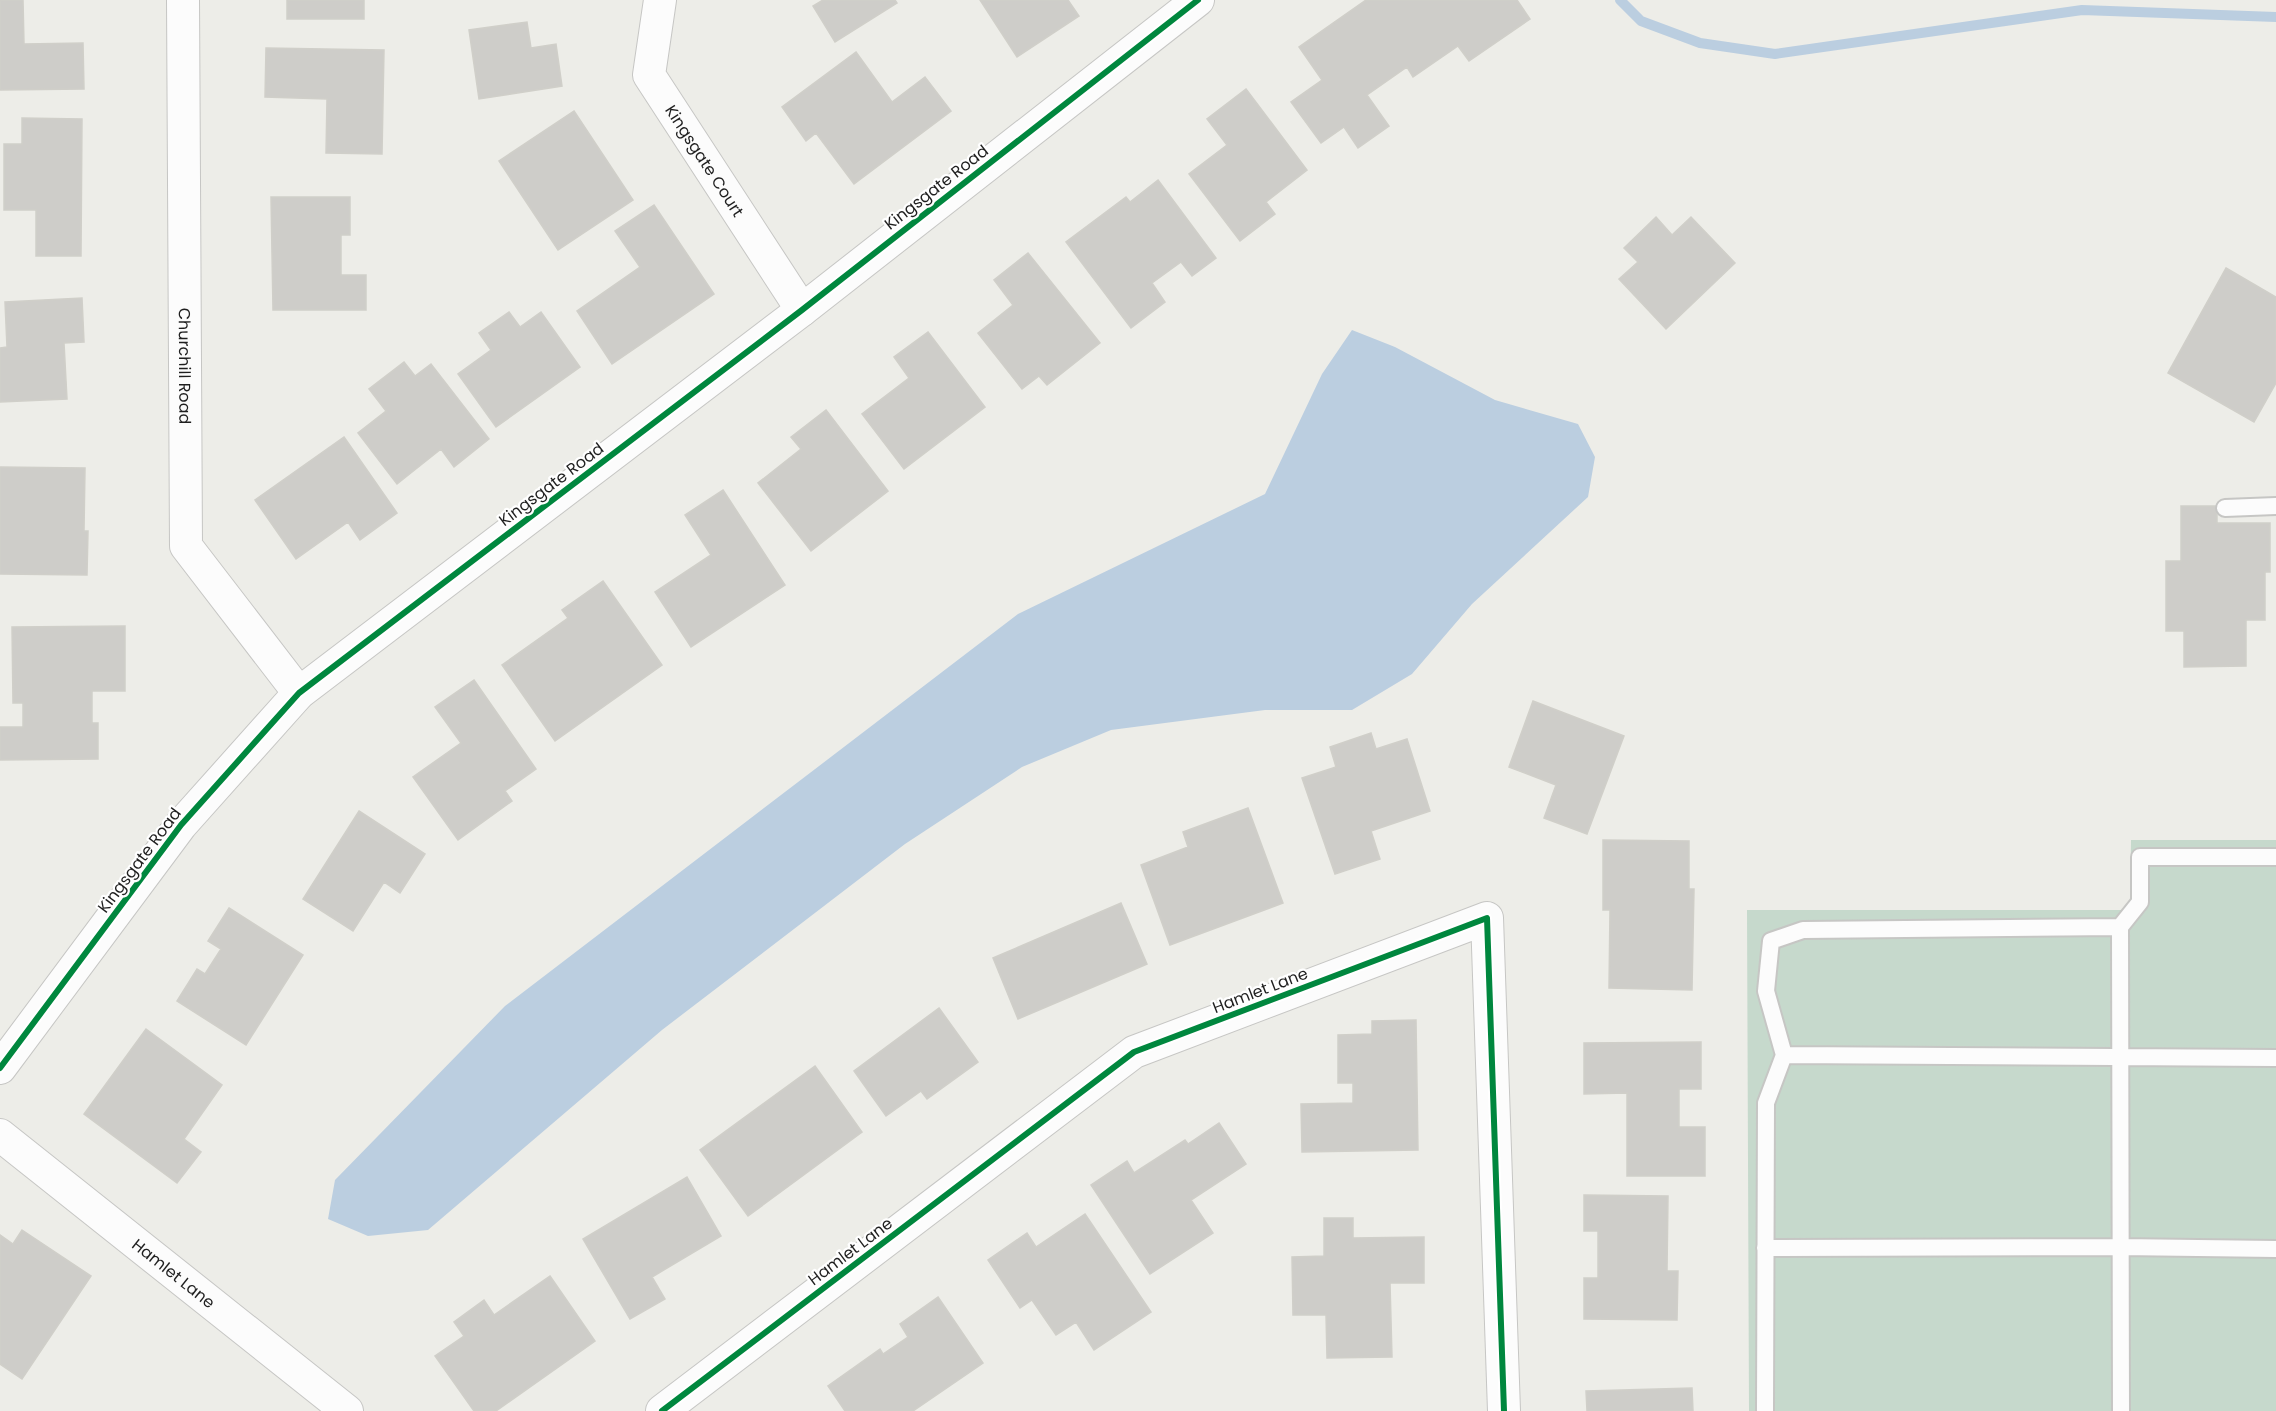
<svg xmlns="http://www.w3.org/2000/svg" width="2276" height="1411" font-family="Poppins,sans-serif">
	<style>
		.cemetery { fill: #c6d9cc }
		.water { fill: #bbcee0 }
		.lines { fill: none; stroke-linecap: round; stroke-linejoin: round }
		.stream { stroke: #bbcee0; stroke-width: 10 }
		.building { fill: #cecdc9; stroke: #d0cfc9; stroke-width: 1.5 }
		.lane-casing { stroke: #c6c6c4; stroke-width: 20 }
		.street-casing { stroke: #c6c6c4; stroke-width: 34 }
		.lane { stroke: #fcfcfc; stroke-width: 16 }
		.street { stroke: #fcfcfc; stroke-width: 32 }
		.cycleway-casing { stroke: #fff; stroke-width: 10 }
		.cycleway { stroke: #00873e; stroke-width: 6 }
		.labels { text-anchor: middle; stroke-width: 4.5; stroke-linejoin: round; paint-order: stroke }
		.street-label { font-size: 16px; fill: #1f1f1f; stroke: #fff }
	</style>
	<rect width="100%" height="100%" fill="#edede8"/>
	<path class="cemetery" d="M 2131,840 L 2276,840 L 2276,1411 L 1749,1411 L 1747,910 L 2130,910 Z"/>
	<path class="water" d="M 1352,330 L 1395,347 L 1495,400 L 1578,424 L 1595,457 L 1588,497 L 1472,604 L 1412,674 L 1352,710 L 1265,710 L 1111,730 L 1022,767 L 905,844 L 662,1030 L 428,1230 L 368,1236 L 328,1219 L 335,1180 L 505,1006 L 1018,614 L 1265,494 L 1322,374 Z"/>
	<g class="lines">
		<path class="stream" d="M 1620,0 L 1641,21 L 1700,43 L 1775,54 L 2082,10 L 2276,17"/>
	</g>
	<path class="building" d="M 0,0 L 23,0 L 24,44 L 83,43 L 84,89 L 0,90 Z
		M 287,0 L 364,0 L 364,19 L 287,19 Z
		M 823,0 L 895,0 L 897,3 L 835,42 L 813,6 Z
		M 980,0 L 1068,0 L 1079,16 L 1017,57 Z
		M 1366,0 L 1517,0 L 1530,19 L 1469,61 L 1458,46 L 1413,77 L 1407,67 L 1367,95 L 1389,126 L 1358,148 L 1344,127 L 1321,143 L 1291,102 L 1322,80 L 1299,47 Z
		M 527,22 L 531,48 L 556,44 L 562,86 L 479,99 L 469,30 Z
		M 266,48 L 384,50 L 382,154 L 326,153 L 327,99 L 265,97 Z
		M 856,52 L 892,102 L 925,77 L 951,111 L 854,184 L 816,133 L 806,141 L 782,107 Z
		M 1246,89 L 1307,170 L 1266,202 L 1275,214 L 1240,241 L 1189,174 L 1227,145 L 1207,119 Z
		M 574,111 L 633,200 L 558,250 L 499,161 Z
		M 22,118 L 82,119 L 81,256 L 36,256 L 36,210 L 4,210 L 4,144 L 22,144 Z
		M 1158,180 L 1216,258 L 1192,276 L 1181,262 L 1152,283 L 1165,302 L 1131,328 L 1066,242 L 1126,197 L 1130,202 Z
		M 271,197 L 350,197 L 350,235 L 341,235 L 341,275 L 366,275 L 366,310 L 273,310 Z
		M 654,205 L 714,294 L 612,364 L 577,311 L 640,267 L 615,231 Z
		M 1656,217 L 1672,235 L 1691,217 L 1735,263 L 1666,329 L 1619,279 L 1638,262 L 1624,248 Z
		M 1028,253 L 1100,343 L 1047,385 L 1039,376 L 1022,389 L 978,333 L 1013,305 L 994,280 Z
		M 2226,268 L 2276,297 L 2276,383 L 2254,422 L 2168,373 Z
		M 82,298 L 84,342 L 64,343 L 67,399 L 0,402 L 0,348 L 7,347 L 5,302 Z
		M 509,312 L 520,327 L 541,312 L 580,367 L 496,427 L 458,374 L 491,350 L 479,333 Z
		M 928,332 L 985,407 L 904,469 L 862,414 L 909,378 L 894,357 Z
		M 404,362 L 415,376 L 431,364 L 489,439 L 454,467 L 441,449 L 397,484 L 358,433 L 386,411 L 369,389 Z
		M 826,410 L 888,491 L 811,551 L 758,483 L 801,449 L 791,437 Z
		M 344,437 L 397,513 L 360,540 L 348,522 L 296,559 L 255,500 Z
		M 0,467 L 85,468 L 84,531 L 88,531 L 87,575 L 0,574 Z
		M 723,490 L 785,585 L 691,647 L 655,592 L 711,555 L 685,515 Z
		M 2181,506 L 2217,506 L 2217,523 L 2270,523 L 2270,572 L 2265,572 L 2265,620 L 2246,620 L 2246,666 L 2184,667 L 2184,631 L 2166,631 L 2166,561 L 2181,561 Z
		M 603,581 L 662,665 L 555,741 L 502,665 L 568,618 L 562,610 Z
		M 125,626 L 125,691 L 92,691 L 92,723 L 98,723 L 98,759 L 0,760 L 0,727 L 23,727 L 23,703 L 13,703 L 12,627 Z
		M 474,680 L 536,769 L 505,791 L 512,801 L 458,840 L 413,777 L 461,743 L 435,707 Z
		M 1533,701 L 1624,736 L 1587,834 L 1544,818 L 1556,785 L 1509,767 Z
		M 1371,733 L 1376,749 L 1407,739 L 1430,811 L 1371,831 L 1380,859 L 1335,874 L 1302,778 L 1336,767 L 1330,747 Z
		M 1248,808 L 1283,903 L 1170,945 L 1141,865 L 1188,847 L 1183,832 Z
		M 359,811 L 425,854 L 400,893 L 384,882 L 353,931 L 303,899 Z
		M 1603,840 L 1689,841 L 1689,889 L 1694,889 L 1692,990 L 1609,988 L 1610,910 L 1603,910 Z
		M 1121,903 L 1147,964 L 1018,1019 L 993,958 Z
		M 229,908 L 303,955 L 246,1045 L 177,1001 L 197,969 L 205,974 L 221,949 L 208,941 Z
		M 939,1008 L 978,1062 L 927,1099 L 921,1091 L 886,1116 L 854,1071 Z
		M 1416,1020 L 1418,1150 L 1302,1152 L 1301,1104 L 1353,1103 L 1353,1083 L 1338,1083 L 1338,1035 L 1372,1034 L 1372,1021 Z
		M 146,1029 L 222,1085 L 184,1139 L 201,1152 L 177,1183 L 84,1114 Z
		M 1701,1042 L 1701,1089 L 1679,1089 L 1679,1127 L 1705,1127 L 1705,1176 L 1627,1176 L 1627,1093 L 1584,1094 L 1584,1043 Z
		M 815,1066 L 862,1132 L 748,1216 L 700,1150 Z
		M 1219,1123 L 1246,1164 L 1191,1200 L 1213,1233 L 1150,1274 L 1091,1185 L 1127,1161 L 1134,1173 L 1185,1140 L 1188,1144 Z
		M 687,1177 L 721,1236 L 652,1277 L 665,1299 L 630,1319 L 583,1239 Z
		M 1584,1195 L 1668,1196 L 1667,1271 L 1678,1271 L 1677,1320 L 1584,1319 L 1584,1278 L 1598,1278 L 1598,1231 L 1584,1231 Z
		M 1085,1214 L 1151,1312 L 1094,1350 L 1076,1322 L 1056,1335 L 1032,1300 L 1020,1308 L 988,1260 L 1027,1233 L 1036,1247 Z
		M 1324,1218 L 1353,1218 L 1353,1238 L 1424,1237 L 1424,1283 L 1390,1283 L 1392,1357 L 1327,1358 L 1326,1315 L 1293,1315 L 1292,1257 L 1324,1256 Z
		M 22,1230 L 91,1276 L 22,1379 L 0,1364 L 0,1235 L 13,1244 Z
		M 550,1276 L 595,1341 L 496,1411 L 474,1411 L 435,1356 L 464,1336 L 454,1322 L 484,1300 L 494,1315 Z
		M 938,1297 L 983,1363 L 913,1411 L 845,1411 L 828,1386 L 880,1349 L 883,1354 L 908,1337 L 900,1324 Z
		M 1692,1388 L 1693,1411 L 1587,1411 L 1586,1391 Z"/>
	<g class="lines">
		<g class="lane-casing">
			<path id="lane" d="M 2225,508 L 2276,506
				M 1784,1055 L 2276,1058
				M 1765,1248 L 2120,1247 L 2276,1249
				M 1765,1411 L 1766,1103 L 1784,1055 L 1766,991 L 1771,941 L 1803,930 L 2120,927
				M 2121,1411 L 2120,927 L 2140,902 L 2140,857 L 2276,857"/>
		</g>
		<g class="street-casing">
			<g id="street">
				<path id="s1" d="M 183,0 L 186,546 L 299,693"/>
				<path id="s2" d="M 660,0 L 649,75 L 802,310"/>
				<path d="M 0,1068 L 181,825 L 299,693 L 802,310 L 1198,0"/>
				<path id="s3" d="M 0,1135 L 347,1411"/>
				<path d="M 662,1411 L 1134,1052 L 1487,918 L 1504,1411"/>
			</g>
		</g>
		<use href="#lane" class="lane"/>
		<use href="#street" class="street"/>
		<g class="cycleway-casing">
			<path id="cycleway" d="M 0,1068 L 181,825 L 299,693 L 802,310 L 1198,0
				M 662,1411 L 1134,1052 L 1487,918 L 1504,1411"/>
		</g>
		<use href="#cycleway" class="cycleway"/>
	</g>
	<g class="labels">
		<g class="street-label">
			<text dy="6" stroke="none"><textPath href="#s2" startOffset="178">Kingsgate Court</textPath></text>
			<text transform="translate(936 187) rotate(-38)" y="6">Kingsgate Road</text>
			<text dy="6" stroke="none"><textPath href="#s1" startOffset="366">Churchill Road</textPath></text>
			<text transform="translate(551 484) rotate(-37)" y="6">Kingsgate Road</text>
			<text transform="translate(139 860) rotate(-53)" y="6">Kingsgate Road</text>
			<text transform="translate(1260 990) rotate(-21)" y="6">Hamlet Lane</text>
			<text transform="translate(850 1251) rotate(-37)" y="6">Hamlet Lane</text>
			<text dy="6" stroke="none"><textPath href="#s3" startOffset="222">Hamlet Lane</textPath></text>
		</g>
	</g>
</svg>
